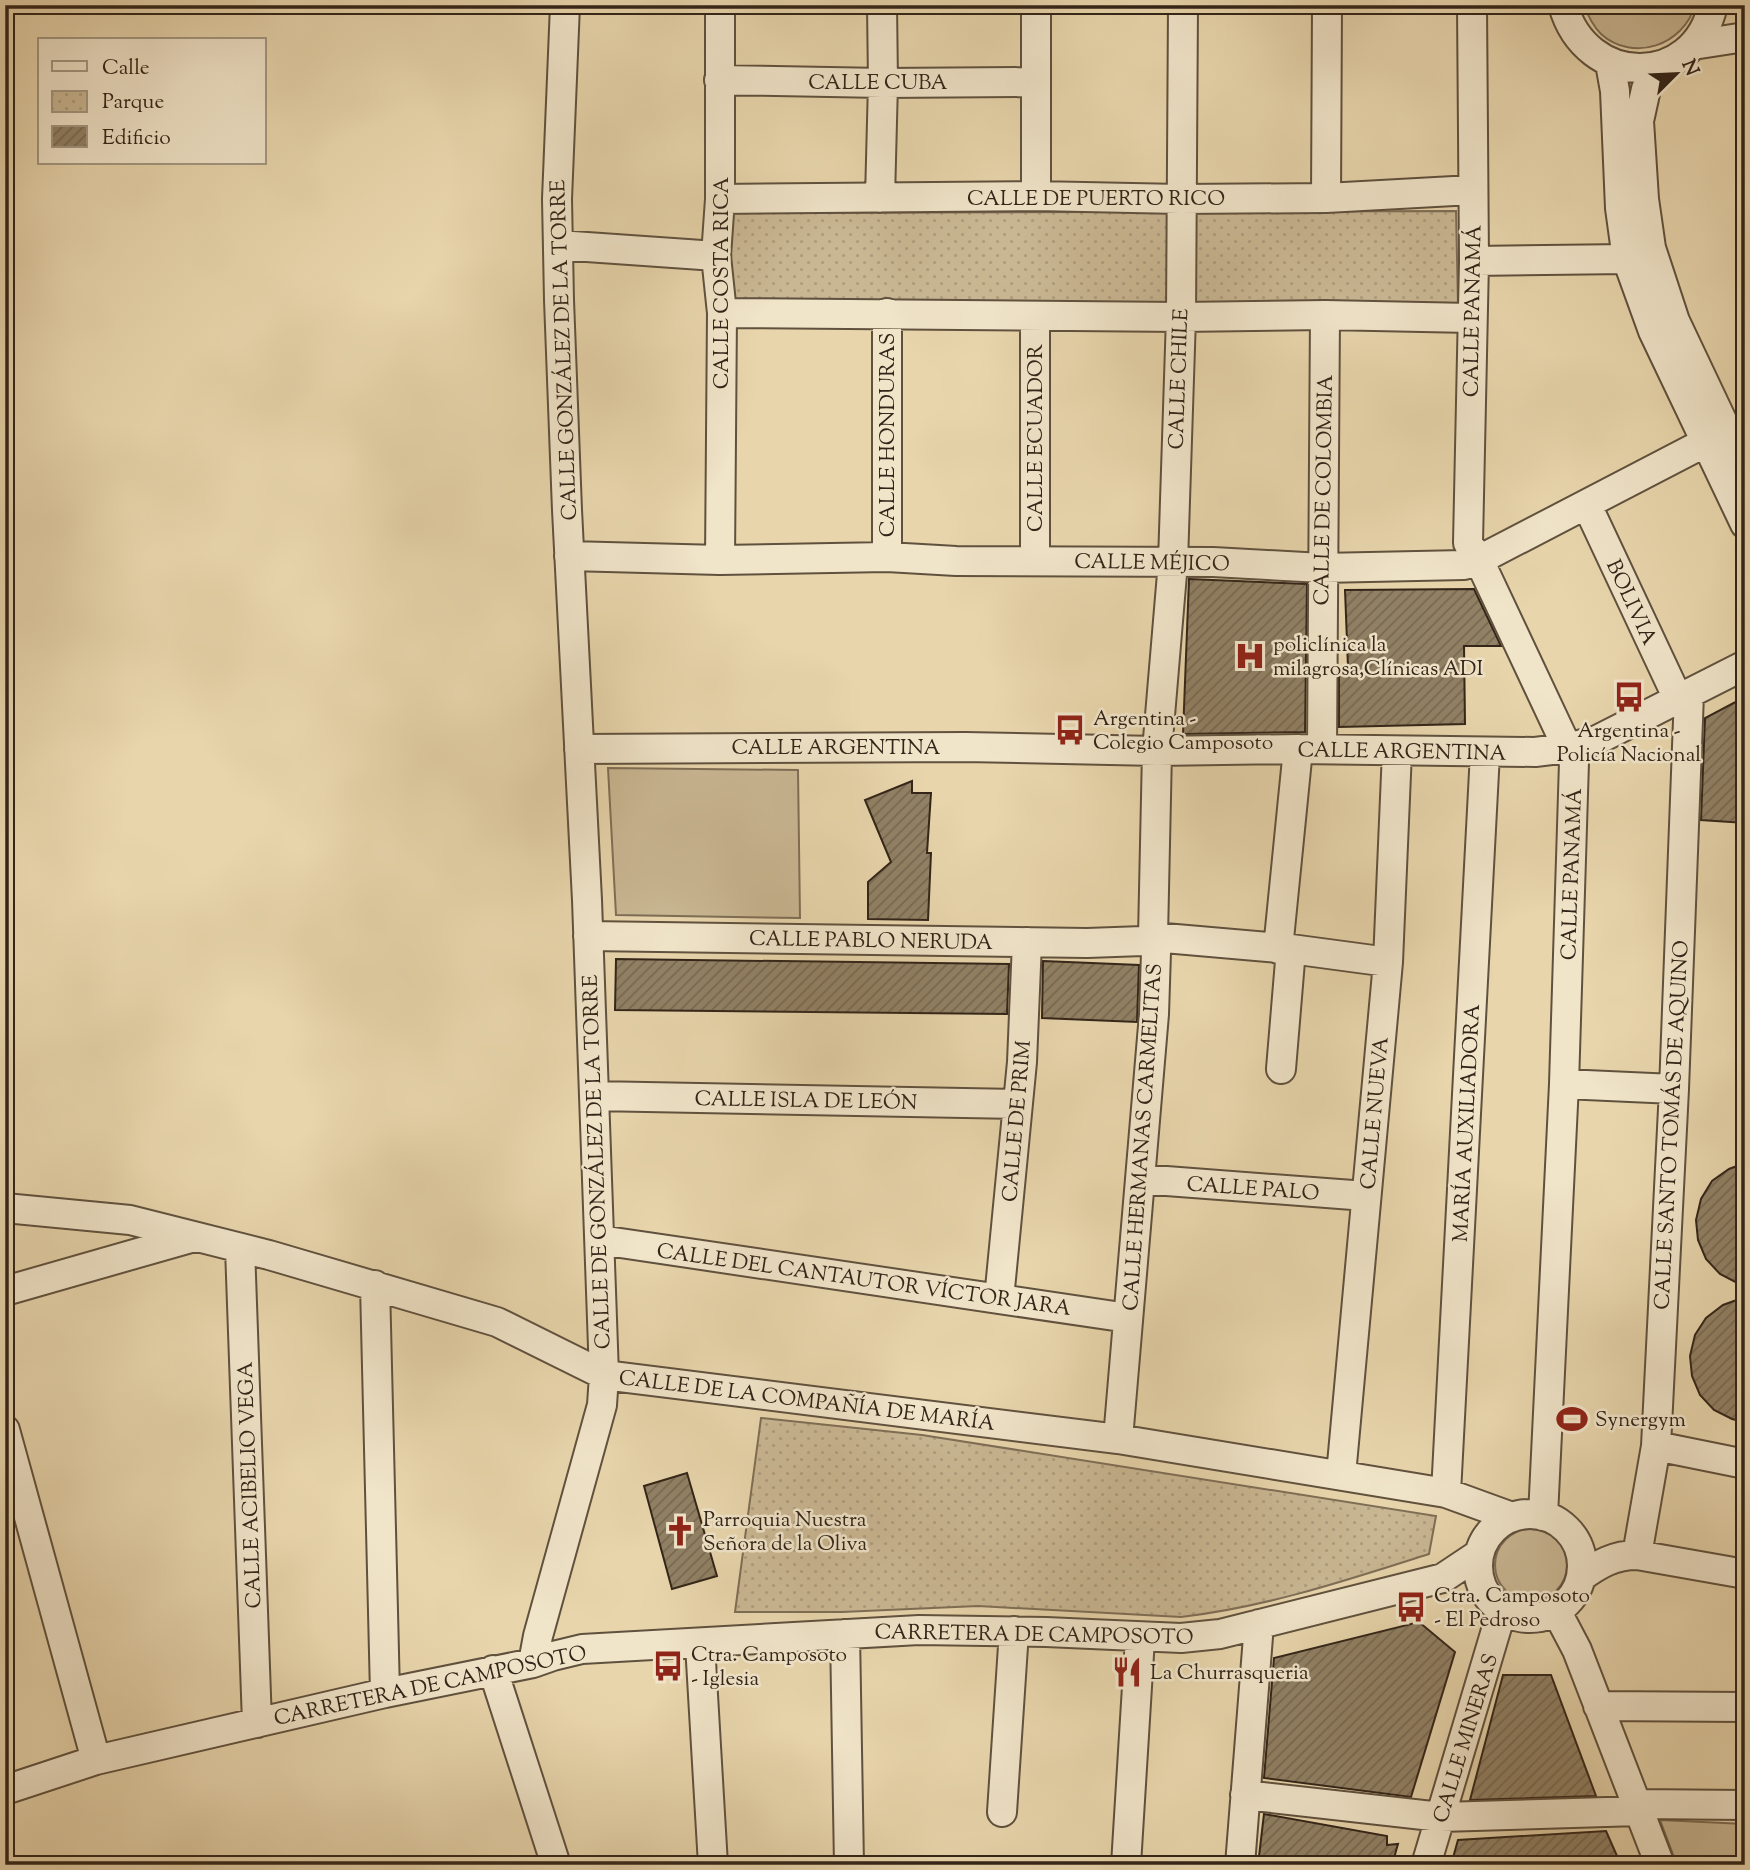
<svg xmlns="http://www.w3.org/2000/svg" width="1750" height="1870" font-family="'Sorts Mill Goudy',serif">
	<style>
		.grass { fill: #c9b793; stroke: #7e6e56; stroke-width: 2 }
		.park { fill: url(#park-dots); stroke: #7e6e56; stroke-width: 2 }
		.building { fill: url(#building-hatch); stroke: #332519; stroke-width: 2 }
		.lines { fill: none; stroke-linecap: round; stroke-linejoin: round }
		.minor-casing { stroke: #60513e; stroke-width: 32 }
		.minor { stroke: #f0e4c9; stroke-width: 28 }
		.labels { text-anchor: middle; stroke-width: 5; stroke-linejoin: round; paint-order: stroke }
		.street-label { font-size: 21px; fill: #332519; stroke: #f0e4c9 }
		.poi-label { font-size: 21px; fill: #332519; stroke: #f0e4c9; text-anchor: start }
	</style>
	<defs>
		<pattern id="park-dots" width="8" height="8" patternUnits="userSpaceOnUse" patternTransform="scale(1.75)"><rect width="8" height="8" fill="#c9b793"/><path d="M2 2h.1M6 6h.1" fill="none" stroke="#ad9d7e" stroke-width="1.8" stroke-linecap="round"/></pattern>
		<pattern id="building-hatch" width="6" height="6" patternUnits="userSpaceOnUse" patternTransform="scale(1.75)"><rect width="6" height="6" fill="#918165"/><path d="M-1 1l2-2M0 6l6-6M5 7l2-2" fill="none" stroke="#776952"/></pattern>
	</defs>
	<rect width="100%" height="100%" fill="#e8d5ac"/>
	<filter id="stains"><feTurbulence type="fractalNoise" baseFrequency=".00286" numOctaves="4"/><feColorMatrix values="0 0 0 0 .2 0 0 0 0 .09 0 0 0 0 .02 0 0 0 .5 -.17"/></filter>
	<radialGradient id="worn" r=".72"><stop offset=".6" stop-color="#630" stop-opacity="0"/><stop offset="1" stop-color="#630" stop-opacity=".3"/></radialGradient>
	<path class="grass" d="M 1584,5 L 1695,5 C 1684,45 1633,63 1601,34 C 1593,26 1588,16 1584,5 Z
		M 608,768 L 798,770 L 800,918 L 616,915 Z
		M1495 1565a36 36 0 1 1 72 0a36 36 0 1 1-72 0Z
		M 1660,1820 L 1745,1824 L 1745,1865 L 1677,1865 Z"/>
	<path class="park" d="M 1456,211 L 1458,305 L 732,303 L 729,213 Z
		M 761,1418 L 922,1435 L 1436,1516 L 1429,1554 C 1347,1580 1267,1607 1181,1617 L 978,1606 L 842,1612 L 735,1612 Z"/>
	<path class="building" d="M 1189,579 L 1307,584 L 1305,732 L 1183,734 Z
		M 1474,589 L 1501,646 L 1464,646 L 1465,724 L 1339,727 L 1339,667 L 1348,667 L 1345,590 Z
		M 1745,697 L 1745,823 L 1701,820 L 1705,718 Z
		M 912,781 L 912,793 L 931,793 L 927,853 L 931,853 L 928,920 L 868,919 L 868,882 L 891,862 L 865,800 Z
		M 616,959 L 1009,964 L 1007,1014 L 615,1010 Z
		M 1043,961 L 1139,965 L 1137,1022 L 1042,1018 Z
		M 1745,1163 L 1745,1287 L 1720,1274 L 1706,1259 L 1698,1240 L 1696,1220 L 1701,1199 L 1712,1181 L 1729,1169 Z
		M 1745,1297 L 1745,1422 L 1732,1419 L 1714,1410 L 1700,1395 L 1692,1376 L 1690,1356 L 1695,1335 L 1706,1318 L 1723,1305 Z
		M 687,1473 L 717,1576 L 672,1589 L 644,1486 Z
		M 1419,1622 L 1455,1652 L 1411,1797 L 1264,1778 L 1274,1658 Z
		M 1503,1675 L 1551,1675 L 1596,1796 L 1470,1800 Z
		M 1264,1814 L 1387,1836 L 1387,1845 L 1398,1844 L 1392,1865 L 1258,1865 Z
		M 1606,1831 L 1621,1865 L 1451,1865 L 1458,1840 Z"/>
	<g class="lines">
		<g class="minor-casing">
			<path id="minor" d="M 720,5 L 720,199 L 716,256 L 722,313 L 720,560
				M 1036,5 L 1036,196
				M 1472,5 L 1474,261 L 1468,543 L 1479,560 L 1574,762 L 1564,1084 L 1543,1516
				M 1563,5 C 1586,88 1694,90 1713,5
				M 1693,45 L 1745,37
				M 1610,63 L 1615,91 L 1620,208 L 1627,259 L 1653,331 L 1745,524
				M 1656,66 L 1646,89 L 1639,121 L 1644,199 L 1651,248 L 1675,321 L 1745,469
				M 719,80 L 883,83 L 1036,82
				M 880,198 L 883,83 L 882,5
				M 1326,198 L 1327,5
				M 720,199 L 1036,196 L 1180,199 L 1326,198 L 1472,190
				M 558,245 L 716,256
				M 1474,261 L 1627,259
				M 722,313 L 1181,317 L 1325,315 L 1471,318
				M 1587,505 L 1678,699
				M 569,556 L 720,560 L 887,557 L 956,561 L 1213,562 L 1322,568 L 1464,565 L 1479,560 L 1706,442
				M 887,557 L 887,313
				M 1035,561 L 1035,316
				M 579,749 L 965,747 L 1157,751 L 1298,749 L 1535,752 L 1568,748 L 1597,740 L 1745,665
				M 1322,749 L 1325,315
				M 588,936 L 1087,943 L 1143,941 L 1153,937 L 1291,949 L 1388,962
				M 1278,949 L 1298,749
				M 1281,1069 L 1291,949
				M 1564,1084 L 1674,1089
				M 594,1096 L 1018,1104
				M 1140,1179 L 1366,1196
				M 5,1208 L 130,1220 L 269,1255 L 497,1322 L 604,1375 L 1118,1439 L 1446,1493 L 1512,1517
				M 600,1240 L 1128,1318
				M 240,1248 L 257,1723
				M 375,1285 L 385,1693
				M 5,1291 L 194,1237
				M 999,1299 L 1022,1062 L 1027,942
				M 5,1430 L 96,1760
				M 1118,1439 L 1154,1014 L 1156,952 L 1153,937 L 1157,751 L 1173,562 L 1181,317 L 1183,5
				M 1656,1446 L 1745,1464
				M 1341,1475 L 1388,962 L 1397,751
				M 1446,1493 L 1485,753
				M1478 1566a52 52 0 1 1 104 0a52 52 0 1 1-104 0Z
				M 1637,1555 L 1656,1446 L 1674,1089 L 1689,694
				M 1581,1577 C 1599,1564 1614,1555 1637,1555 L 1745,1574
				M 1557,1612 L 1577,1650 L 1660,1865
				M 845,1634 L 849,1865
				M 700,1644 L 713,1865
				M 533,1663 L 538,1636 L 602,1405 L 604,1375 L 587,900 L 567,510 L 559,300 L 557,199 L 565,5
				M 493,1670 L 556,1865
				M 1598,1706 L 1745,1707
				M 5,1790 L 96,1760 L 385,1693 L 533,1663 L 553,1656 L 582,1649 L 919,1630 L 1046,1632 L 1181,1638 L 1220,1634 L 1443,1578 L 1479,1554
				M 1245,1795 L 1441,1817 L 1639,1811
				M 1636,1804 L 1745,1805
				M 1002,1812 L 1014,1631
				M 1126,1865 L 1140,1638
				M 1240,1865 L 1259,1624
				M 1426,1865 L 1502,1610"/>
		</g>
		<use href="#minor" class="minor"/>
	</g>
	<defs>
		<g id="hospital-bare" transform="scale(2.415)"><path d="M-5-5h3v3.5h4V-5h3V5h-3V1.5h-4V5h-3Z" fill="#8f2418" stroke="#f0e4c9" stroke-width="2.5" paint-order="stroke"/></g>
		<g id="bus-bare" transform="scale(2.415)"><path d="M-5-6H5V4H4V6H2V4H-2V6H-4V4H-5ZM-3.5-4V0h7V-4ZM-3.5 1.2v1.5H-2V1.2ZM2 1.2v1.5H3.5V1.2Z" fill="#8f2418" stroke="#f0e4c9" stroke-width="2.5" paint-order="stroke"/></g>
		<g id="stadium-bare" transform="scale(2.415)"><path d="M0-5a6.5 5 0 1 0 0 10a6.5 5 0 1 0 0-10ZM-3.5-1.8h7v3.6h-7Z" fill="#8f2418" stroke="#f0e4c9" stroke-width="2.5" paint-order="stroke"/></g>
		<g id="church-bare" transform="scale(2.415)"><path d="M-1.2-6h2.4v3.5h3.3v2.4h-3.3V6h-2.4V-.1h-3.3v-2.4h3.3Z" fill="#8f2418" stroke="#f0e4c9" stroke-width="2.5" paint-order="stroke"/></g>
		<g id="restaurant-bare" transform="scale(2.415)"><path d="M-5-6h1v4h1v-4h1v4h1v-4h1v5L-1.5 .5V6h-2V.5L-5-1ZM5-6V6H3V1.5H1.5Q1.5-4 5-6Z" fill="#8f2418" stroke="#f0e4c9" stroke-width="2.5" paint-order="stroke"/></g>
	</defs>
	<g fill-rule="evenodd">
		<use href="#hospital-bare" x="1250" y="656"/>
		<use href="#bus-bare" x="1629" y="697"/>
		<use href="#bus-bare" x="1070" y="730"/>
		<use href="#stadium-bare" x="1572" y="1419"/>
		<use href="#church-bare" x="680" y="1531"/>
		<use href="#bus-bare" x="1411" y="1607"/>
		<use href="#bus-bare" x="668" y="1666"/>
		<use href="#restaurant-bare" x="1127" y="1672"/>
	</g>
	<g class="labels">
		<g class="street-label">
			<text x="878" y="89">CALLE CUBA</text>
			<text x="1096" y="205">CALLE DE PUERTO RICO</text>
			<text transform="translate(721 283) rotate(-90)" y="7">CALLE COSTA RICA</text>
			<text transform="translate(1472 311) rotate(-89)" y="7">CALLE PANAMÁ</text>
			<text transform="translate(563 350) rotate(-92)" y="7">CALLE GONZÁLEZ DE LA TORRE</text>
			<text transform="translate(1178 379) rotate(-88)" y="7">CALLE CHILE</text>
			<text transform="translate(887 435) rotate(-90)" y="7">CALLE HONDURAS</text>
			<text transform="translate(1035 438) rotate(-90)" y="7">CALLE ECUADOR</text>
			<text transform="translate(1323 490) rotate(-89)" y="7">CALLE DE COLOMBIA</text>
			<text transform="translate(1152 562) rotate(1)" y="7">CALLE MÉJICO</text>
			<text transform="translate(1632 602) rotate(65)" y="7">BOLIVIA</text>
			<text x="836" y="754">CALLE ARGENTINA</text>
			<text transform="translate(1402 751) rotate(1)" y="7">CALLE ARGENTINA</text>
			<text transform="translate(1571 874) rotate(-88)" y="7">CALLE PANAMÁ</text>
			<text transform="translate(871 940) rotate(1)" y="7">CALLE PABLO NERUDA</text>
			<text transform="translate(806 1100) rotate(1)" y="7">CALLE ISLA DE LEÓN</text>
			<text transform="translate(1374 1113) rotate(-85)" y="7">CALLE NUEVA</text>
			<text transform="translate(1016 1121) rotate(-85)" y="7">CALLE DE PRIM</text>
			<text transform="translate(1466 1123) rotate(-87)" y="7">MARÍA AUXILIADORA</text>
			<text transform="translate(1671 1125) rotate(-87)" y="7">CALLE SANTO TOMÁS DE AQUINO</text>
			<text transform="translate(1142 1137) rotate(-86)" y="7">CALLE HERMANAS CARMELITAS</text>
			<text transform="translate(596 1162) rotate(-92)" y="7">CALLE DE GONZÁLEZ DE LA TORRE</text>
			<text transform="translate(1253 1188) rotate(4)" y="7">CALLE PALO</text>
			<text transform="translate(864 1279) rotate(8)" y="7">CALLE DEL CANTAUTOR VÍCTOR JARA</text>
			<text transform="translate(807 1400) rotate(7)" y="7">CALLE DE LA COMPAÑÍA DE MARÍA</text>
			<text transform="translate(249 1485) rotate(-92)" y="7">CALLE ACIBELIO VEGA</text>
			<text transform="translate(1034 1634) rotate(1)" y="7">CARRETERA DE CAMPOSOTO</text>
			<text transform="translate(430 1685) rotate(-12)" y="7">CARRETERA DE CAMPOSOTO</text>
			<text transform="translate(1465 1738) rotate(-73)" y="7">CALLE MINERAS</text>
		</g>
		<g class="poi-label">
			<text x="1273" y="651">policlínica la<tspan x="1273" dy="24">milagrosa,Clínicas ADI</tspan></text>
			<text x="1093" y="725">Argentina -<tspan x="1093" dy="24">Colegio Camposoto</tspan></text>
			<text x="1629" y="737" text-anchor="middle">Argentina -<tspan x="1629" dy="24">Policía Nacional</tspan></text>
			<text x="1595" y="1426">Synergym</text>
			<text x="703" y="1526">Parroquia Nuestra<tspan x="703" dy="24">Señora de la Oliva</tspan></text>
			<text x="1434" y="1602">Ctra. Camposoto<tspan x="1434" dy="24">- El Pedroso</tspan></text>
			<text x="691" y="1661">Ctra. Camposoto<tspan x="691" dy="24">- Iglesia</tspan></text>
			<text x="1150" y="1679">La Churrasqueria</text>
		</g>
	</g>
	<rect width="1750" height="1870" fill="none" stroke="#e8d5ac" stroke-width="28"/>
	<rect x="7" y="7" width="1736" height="1856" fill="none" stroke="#332519" stroke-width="3.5"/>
	<rect x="14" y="14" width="1722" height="1842" fill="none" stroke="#332519" stroke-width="2"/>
	<rect x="38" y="38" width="228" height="126" fill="#f0e4c9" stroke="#a49883" stroke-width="2"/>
	<rect x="52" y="61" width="35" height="10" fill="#f0e4c9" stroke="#a49883" stroke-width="2"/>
	<text x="102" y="74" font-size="21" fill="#332519">Calle</text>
	<rect x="52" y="91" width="35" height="21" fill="url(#park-dots)" stroke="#a49883" stroke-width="2"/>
	<text x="102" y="108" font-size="21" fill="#332519">Parque</text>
	<rect x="52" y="126" width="35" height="21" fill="url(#building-hatch)" stroke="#a49883" stroke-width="2"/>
	<text x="102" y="144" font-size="21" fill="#332519">Edificio</text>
	<g transform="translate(1676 74) rotate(66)" stroke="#f0e4c9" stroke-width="5" paint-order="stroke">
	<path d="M0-5L12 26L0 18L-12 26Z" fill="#332519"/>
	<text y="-10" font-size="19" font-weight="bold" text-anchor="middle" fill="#332519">N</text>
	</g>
	<rect width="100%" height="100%" filter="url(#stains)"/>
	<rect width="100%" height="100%" fill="url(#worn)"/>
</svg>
